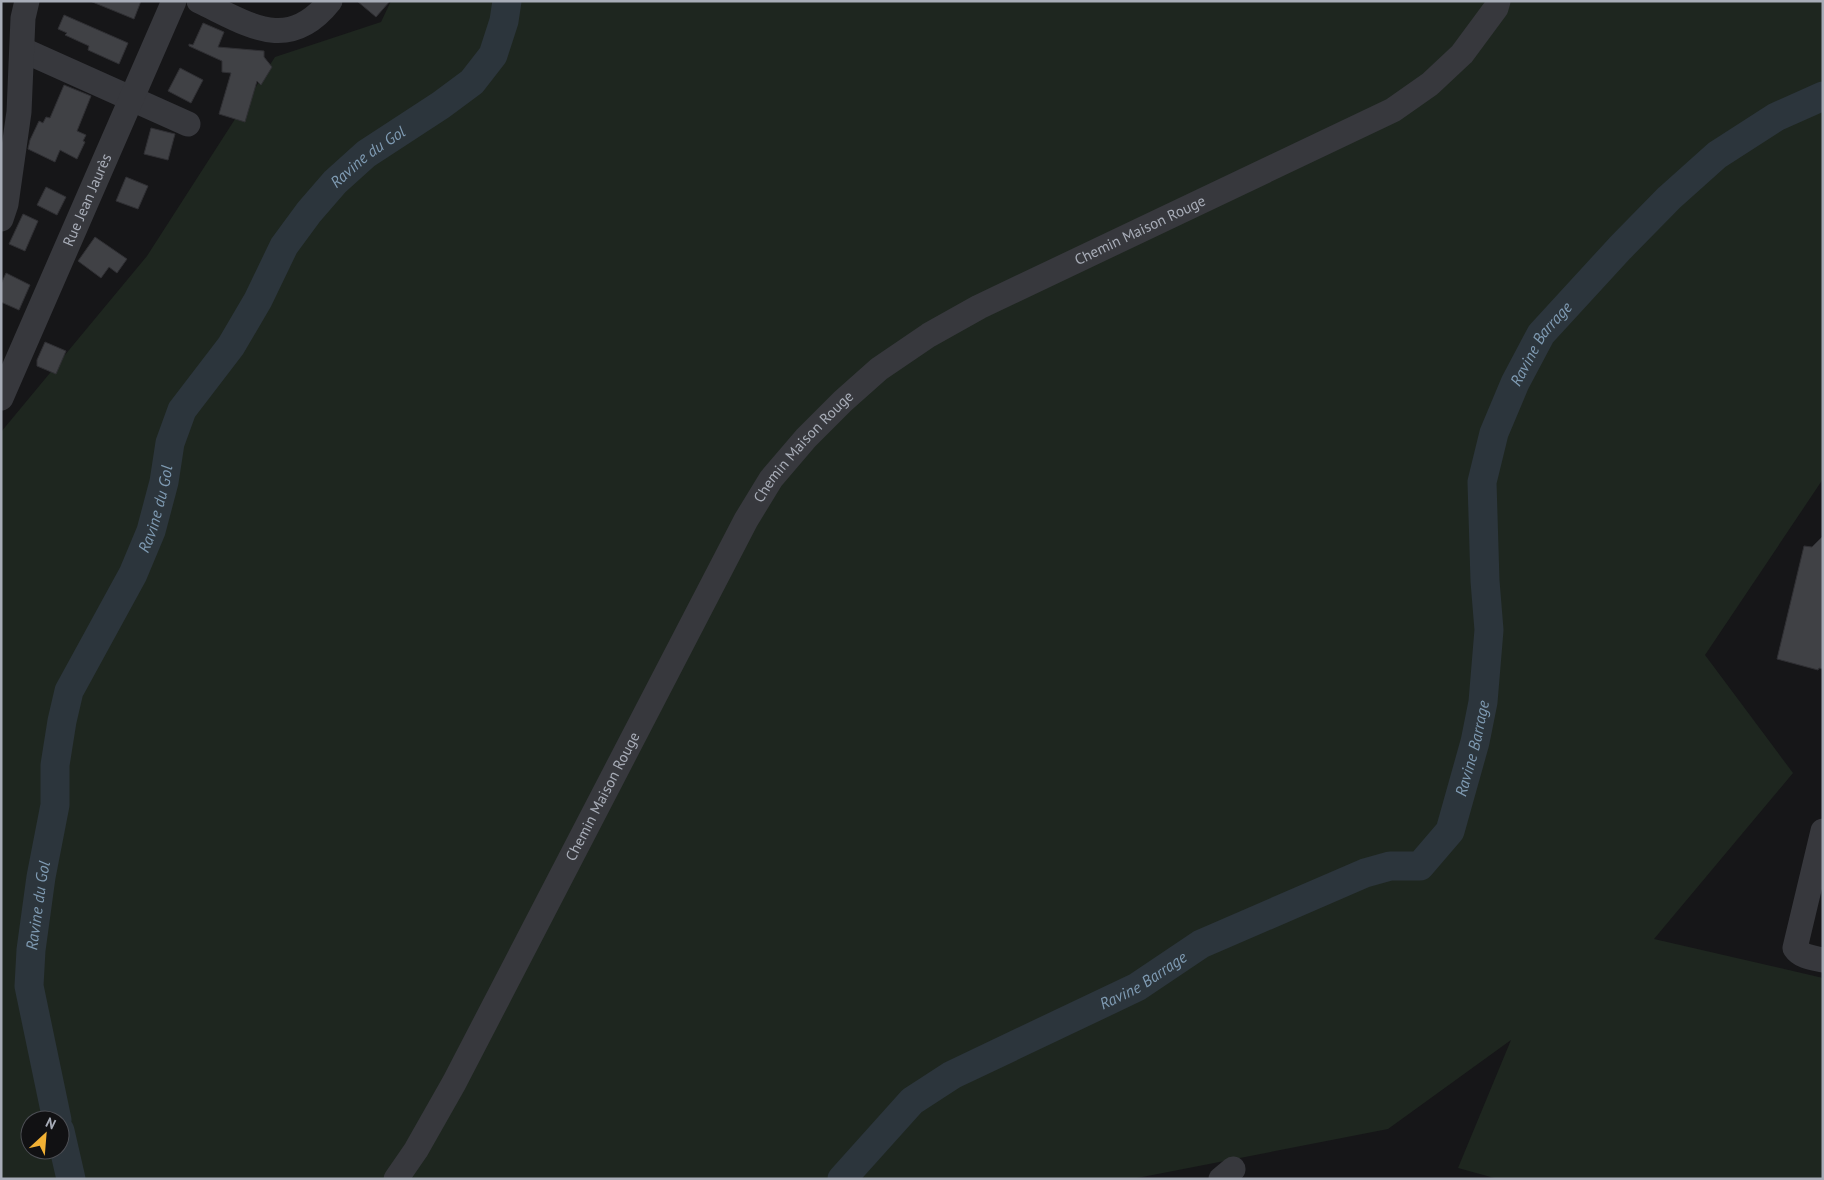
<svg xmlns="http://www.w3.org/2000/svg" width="1824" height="1180" font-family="'PT Sans',sans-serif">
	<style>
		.green { fill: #1e261f; fill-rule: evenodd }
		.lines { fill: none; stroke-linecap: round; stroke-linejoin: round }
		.river { stroke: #2c353c; stroke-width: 29 }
		.building { fill: #404145; stroke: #303034 }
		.minor { stroke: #37383d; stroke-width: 25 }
		.labels { text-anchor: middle; stroke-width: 5; stroke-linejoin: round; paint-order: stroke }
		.street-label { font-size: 15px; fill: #a8adb8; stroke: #111113 }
		.water-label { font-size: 16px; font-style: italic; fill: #7f9bb3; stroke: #111113 }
	</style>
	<rect width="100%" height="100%" fill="#161618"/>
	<path class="green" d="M 391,1 L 1823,1 L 1823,479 L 1705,655 L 1793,773 L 1654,939 L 1823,978 L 1823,1179 L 1498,1179 L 1458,1168 L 1511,1040 L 1388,1129 L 1132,1179 L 1,1179 L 1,432 L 147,256 L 275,57 L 381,22 ZM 30,1120 L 60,1120 L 60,1150 L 30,1150 Z"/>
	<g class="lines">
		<g class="river">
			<path id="s1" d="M 57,1120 L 29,986 L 31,950 L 41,877 L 55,805 L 55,765 L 62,721 L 69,691 L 133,574 L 151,531 L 164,482 L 170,443 L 182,410 L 231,346 L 258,300 L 284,246 L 309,212 L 335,182 L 366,154 L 441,105 L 472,82 L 493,55 L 504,21 L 507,1"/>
			<path d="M 60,1131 L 71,1179"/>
			<path id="s2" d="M 842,1179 L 912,1101 L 952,1075 L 1137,987 L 1201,944 L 1365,873 L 1390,866 L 1420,866 L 1450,831 L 1475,742 L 1483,702 L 1489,630 L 1485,581 L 1482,482 L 1494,433 L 1515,383 L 1541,334 L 1620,248 L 1669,198 L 1717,155 L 1776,117 L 1823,96"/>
		</g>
	</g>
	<path class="building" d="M 90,1 L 141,1 L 134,19 Z
		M 357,1 L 390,1 L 376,17 Z
		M 64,15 L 128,43 L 119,64 L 88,50 L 89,46 L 65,35 L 67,33 L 58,29 Z
		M 203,23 L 224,32 L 218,47 L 264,51 L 264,57 L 272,67 L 261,85 L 257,81 L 245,122 L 219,114 L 231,73 L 222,72 L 222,61 L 189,46 L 189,44 L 193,45 Z
		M 180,68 L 203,80 L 191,103 L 168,91 Z
		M 64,85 L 91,96 L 77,131 L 86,135 L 83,141 L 85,142 L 77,159 L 60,150 L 55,162 L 28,149 L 30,140 L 39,121 L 43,123 L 46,117 L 50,118 Z
		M 151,128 L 175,134 L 168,160 L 144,154 Z
		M 126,177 L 148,186 L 138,209 L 116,201 Z
		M 46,187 L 66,197 L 57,215 L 37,205 Z
		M 23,214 L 38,221 L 25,251 L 9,244 Z
		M 95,237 L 127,259 L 117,273 L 109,267 L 101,278 L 78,261 Z
		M 6,273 L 30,285 L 19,310 L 1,302 L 1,284 Z
		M 45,342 L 66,351 L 56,374 L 37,366 L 37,360 Z
		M 1823,536 L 1823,669 L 1819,668 L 1818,670 L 1777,659 L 1804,546 L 1812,547 Z"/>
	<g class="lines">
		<g class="minor">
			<path d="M 199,1 C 248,24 288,54 330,1"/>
			<path d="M 23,50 L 188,124"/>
			<path d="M 1,219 L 6,204 L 19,112 L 23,18 L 27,1"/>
			<path id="s3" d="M 1,398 L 174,1"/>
			<path d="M 1823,831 L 1795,948 C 1801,957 1813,958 1823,960"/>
			<path id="s4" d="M 396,1179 L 416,1150 L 454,1083 L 746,520 L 771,479 L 806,438 L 843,401 L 879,369 L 929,335 L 979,307 L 1393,110 L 1430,84 L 1462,54 L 1496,8 L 1498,1"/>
			<path d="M 1221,1179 L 1233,1169"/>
		</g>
	</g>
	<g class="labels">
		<g class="street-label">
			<text dy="5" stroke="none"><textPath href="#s3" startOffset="216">Rue Jean Jaurès</textPath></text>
			<text dy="5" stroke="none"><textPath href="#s4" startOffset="1245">Chemin Maison Rouge</textPath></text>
			<text dy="5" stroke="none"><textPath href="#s4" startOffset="840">Chemin Maison Rouge</textPath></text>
			<text dy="5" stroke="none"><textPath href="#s4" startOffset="435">Chemin Maison Rouge</textPath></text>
		</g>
		<g class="water-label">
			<text dy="6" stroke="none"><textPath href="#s1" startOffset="1058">Ravine du Gol</textPath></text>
			<text dy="6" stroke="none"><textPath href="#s2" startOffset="1221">Ravine Barrage</textPath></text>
			<text dy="6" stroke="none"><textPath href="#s1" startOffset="638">Ravine du Gol</textPath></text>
			<text dy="6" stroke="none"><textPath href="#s2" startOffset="801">Ravine Barrage</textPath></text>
			<text dy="6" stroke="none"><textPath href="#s1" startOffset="218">Ravine du Gol</textPath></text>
			<text dy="6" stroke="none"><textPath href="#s2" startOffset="366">Ravine Barrage</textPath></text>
		</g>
	</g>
	<rect width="1824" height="1180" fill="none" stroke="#a8adb8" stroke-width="5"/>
	<g transform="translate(45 1135) rotate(26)"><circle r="24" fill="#111113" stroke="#4d4f55"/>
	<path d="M0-4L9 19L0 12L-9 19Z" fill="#f2b134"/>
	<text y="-8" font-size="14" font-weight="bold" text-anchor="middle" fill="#a8adb8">N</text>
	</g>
</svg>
